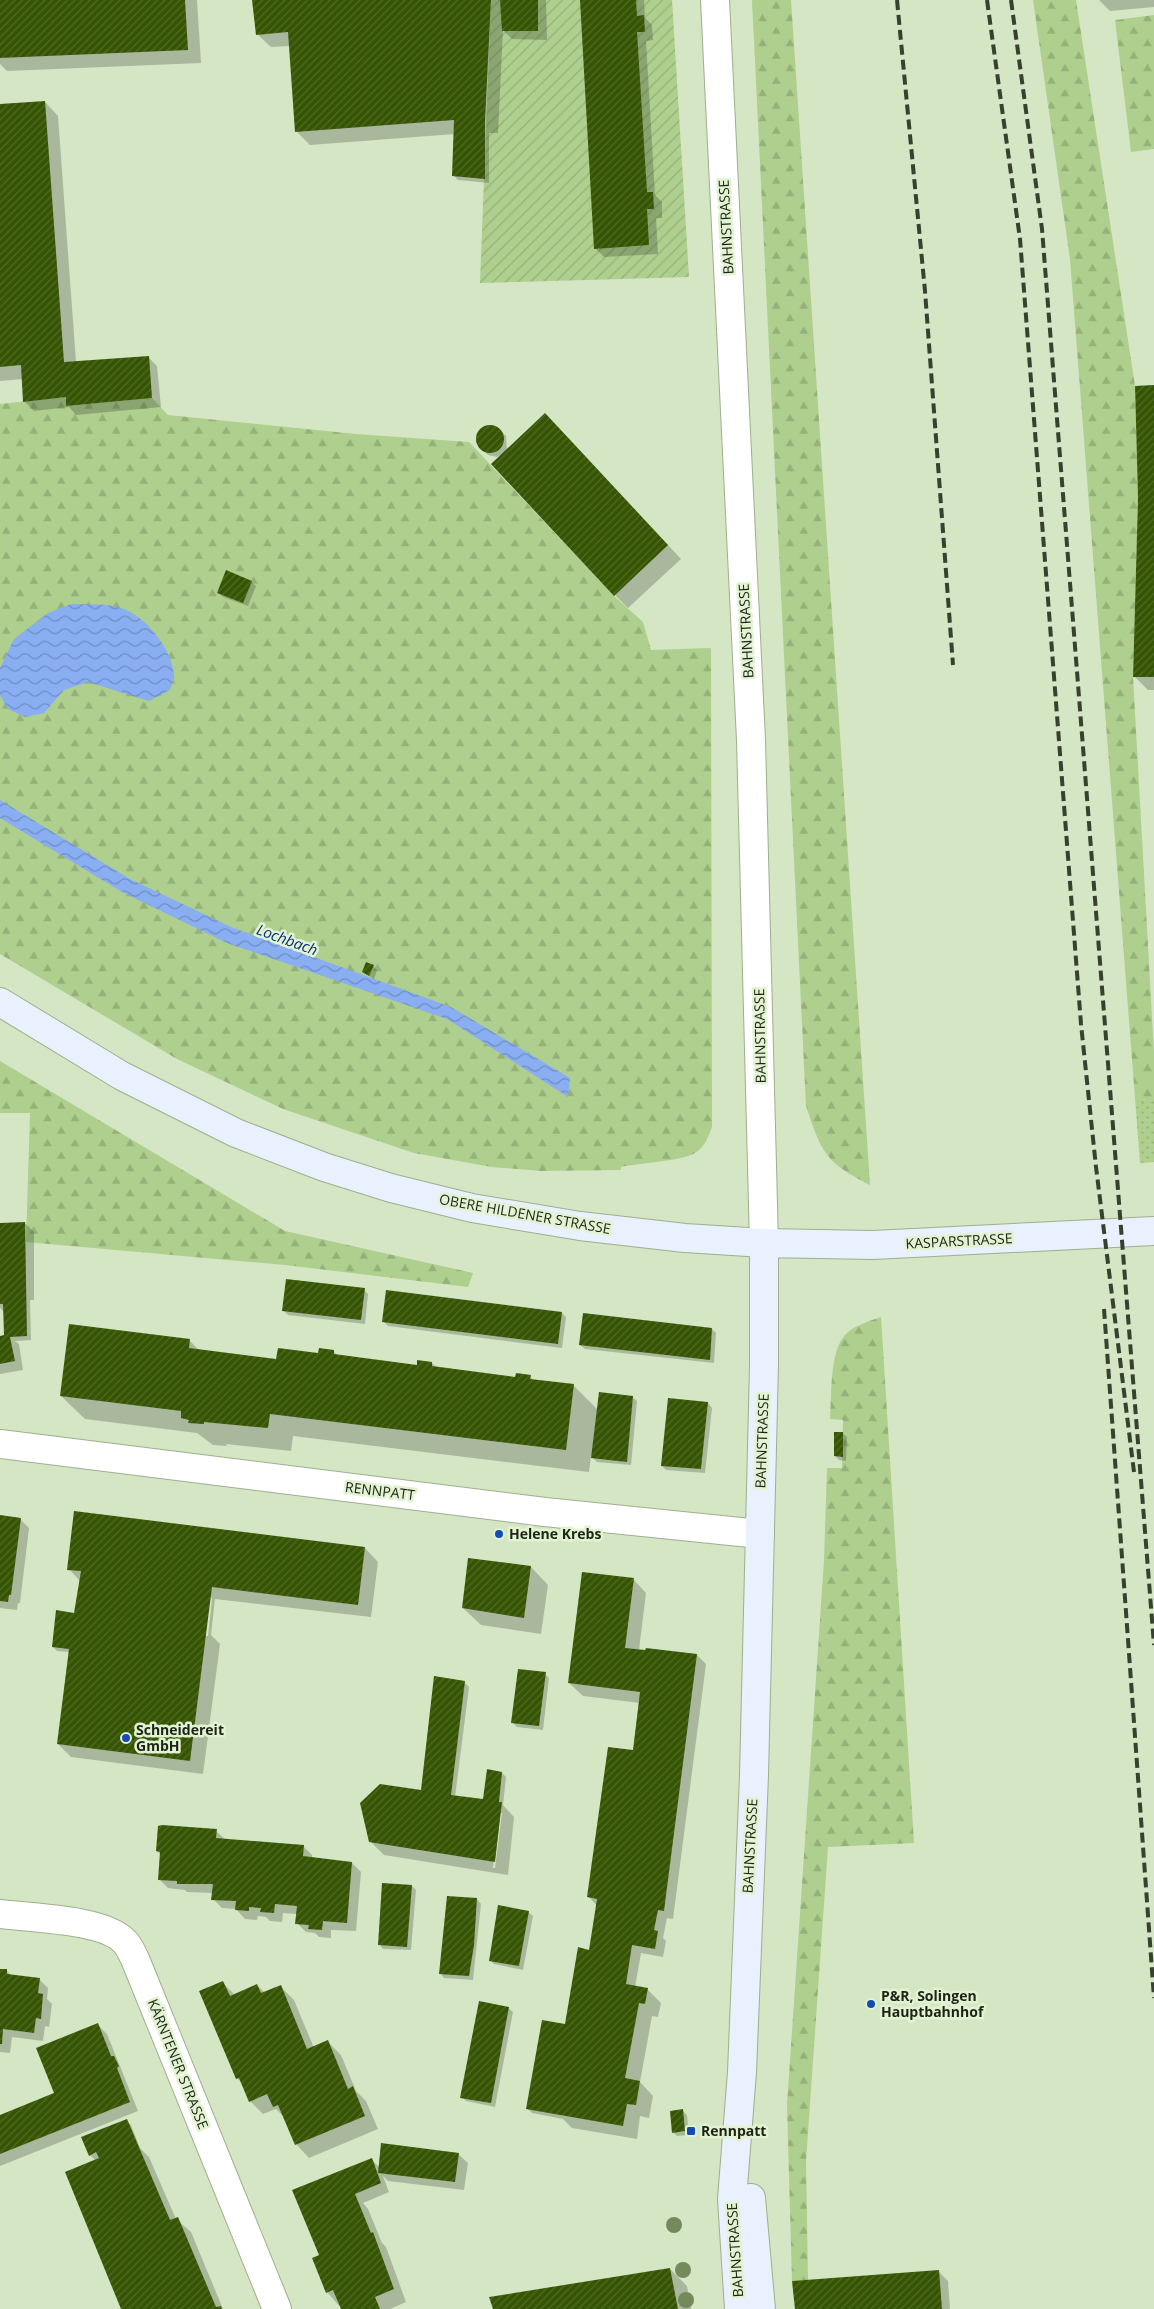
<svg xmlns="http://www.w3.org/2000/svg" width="1154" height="2309" font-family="'Open Sans',sans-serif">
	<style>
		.grass { fill: url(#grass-dots) }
		.forest { fill: url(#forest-firs) }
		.garden { fill: url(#garden-furrows) }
		.water { fill: url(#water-waves) }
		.shadow { fill: #0003; fill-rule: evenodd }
		.building { fill: url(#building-hatch) }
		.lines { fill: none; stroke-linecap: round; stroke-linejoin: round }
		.street-casing { stroke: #9eaf8e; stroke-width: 30 }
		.secondary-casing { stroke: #9eaf8e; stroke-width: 30 }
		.street { stroke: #fff; stroke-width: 28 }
		.secondary { stroke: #e9f0fe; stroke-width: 28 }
		.rail { stroke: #384030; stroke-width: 4; stroke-dasharray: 10 5; stroke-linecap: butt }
		.tree { fill: #758a5c }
		.poi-dot { fill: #154bb7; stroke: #e1f3d0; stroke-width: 2 }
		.labels { text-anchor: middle; stroke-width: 5; stroke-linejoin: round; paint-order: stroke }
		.street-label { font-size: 14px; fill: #1d2317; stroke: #e1f3d0 }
		.poi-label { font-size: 14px; font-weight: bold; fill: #1d2317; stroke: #e1f3d0; text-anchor: start }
		.water-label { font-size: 15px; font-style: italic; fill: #062d79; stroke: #e1f3d0 }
	</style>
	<defs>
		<pattern id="grass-dots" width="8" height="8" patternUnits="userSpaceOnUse" patternTransform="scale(1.25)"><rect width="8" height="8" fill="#aecf8d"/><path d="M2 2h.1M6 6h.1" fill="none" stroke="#95b179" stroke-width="1.8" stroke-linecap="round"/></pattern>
		<pattern id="forest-firs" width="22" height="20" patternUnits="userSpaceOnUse" patternTransform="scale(1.25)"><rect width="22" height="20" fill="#aecf8d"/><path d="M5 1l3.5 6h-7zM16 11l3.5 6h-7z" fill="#95b179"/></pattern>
		<pattern id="garden-furrows" width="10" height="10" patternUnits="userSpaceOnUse" patternTransform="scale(1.25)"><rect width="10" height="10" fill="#aecf8d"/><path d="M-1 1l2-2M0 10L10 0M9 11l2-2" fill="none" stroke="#95b179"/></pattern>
		<pattern id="water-waves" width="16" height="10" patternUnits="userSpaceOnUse" patternTransform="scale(1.25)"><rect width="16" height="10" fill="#89aef2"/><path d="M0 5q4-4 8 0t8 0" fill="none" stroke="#6f8dc3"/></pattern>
		<pattern id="building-hatch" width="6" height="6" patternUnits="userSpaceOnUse" patternTransform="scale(1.25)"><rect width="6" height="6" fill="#365503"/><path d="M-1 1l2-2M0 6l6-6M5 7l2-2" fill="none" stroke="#516a27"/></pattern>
	</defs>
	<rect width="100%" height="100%" fill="#d4e6c3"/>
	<path class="grass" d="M 1135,1098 L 1154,1101 L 1154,1162 L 1140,1163 Z"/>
	<path class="forest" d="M 752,0 L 791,0 L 870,1185 C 825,1162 822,1153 806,1106 Z
		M 1033,0 L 1076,0 L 1135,386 L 1138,498 L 1133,677 L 1154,1053 L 1154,1101 L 1135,1098 L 1070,259 Z
		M 1154,15 L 1154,149 L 1131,152 L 1115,20 Z
		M 66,397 L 66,406 L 152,398 L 168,415 L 356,434 L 469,442 L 614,596 L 643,622 L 651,650 L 711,648 L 712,1127 C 708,1137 705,1147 695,1153 C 682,1161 639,1163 621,1167 L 621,1170 L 541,1171 L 492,1167 L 414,1153 L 283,1109 L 177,1059 L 0,954 L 0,404 Z
		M 0,1061 L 285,1231 L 473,1273 L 468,1287 L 285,1265 L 26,1242 L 30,1113 L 0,1113 Z
		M 881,1317 L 914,1843 L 828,1847 L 806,2161 L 808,2280 L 792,2281 L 787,2105 L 824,1561 L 827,1468 L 842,1468 L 843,1420 L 830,1419 C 832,1395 829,1351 846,1334 C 855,1325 870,1321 881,1317 Z"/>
	<path class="garden" d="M 491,0 L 672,0 L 689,277 L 480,283 Z"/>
	<path class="water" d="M 71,604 C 87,605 107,603 121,608 C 146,616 172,649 174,675 C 175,679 171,685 170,690 L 149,701 L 88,682 L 64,690 L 44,713 L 25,717 L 8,709 L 0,695 L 0,668 L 14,639 L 48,613 Z
		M 0,800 L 130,879 L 231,927 L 451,1007 L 570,1078 L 568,1097 L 447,1019 L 227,943 L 122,892 L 0,818 Z"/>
	<path class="shadow" d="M 0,0 L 197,0 L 201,63 L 7,71 L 0,64 Z
		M 253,0 L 546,0 L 547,40 L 512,39 L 503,30 L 498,133 L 489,133 L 489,183 L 458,180 L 454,176 L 455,134 L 310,145 L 296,131 L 290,46 L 271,47 L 257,34 Z
		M 581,0 L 644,0 L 645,18 L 652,25 L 653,40 L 646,41 L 655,195 L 662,202 L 662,218 L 656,218 L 658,254 L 604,257 L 595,248 Z
		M 1099,0 L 1154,0 L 1154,7 L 1110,11 Z
		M 45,102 L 58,116 L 76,362 L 148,357 L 157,366 L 161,407 L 76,415 L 69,407 L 34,411 L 25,402 L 23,379 L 0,381 L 0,106 Z
		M 1154,386 L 1154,690 L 1148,690 L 1134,676 Z
		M 486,426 L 495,426 L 506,436 L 507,451 L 559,428 L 681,559 L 628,608 L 615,595 L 503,454 L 497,457 L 488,455 L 483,450 L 477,439 L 479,431 Z
		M 251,582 L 256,586 L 248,606 L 223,597 L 219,593 Z
		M 373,966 L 377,970 L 374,979 L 363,972 Z
		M 25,1223 L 34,1232 L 34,1300 L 30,1300 L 31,1340 L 15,1341 L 19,1344 L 23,1370 L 0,1374 L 0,1337 L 5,1336 L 4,1312 L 0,1308 L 0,1224 Z
		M 364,1290 L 368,1294 L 365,1324 L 288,1315 L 284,1311 Z
		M 562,1313 L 566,1317 L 562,1348 L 388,1326 L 384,1322 Z
		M 712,1329 L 716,1333 L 714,1363 L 585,1349 L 580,1345 Z
		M 190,1341 L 200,1351 L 277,1361 L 333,1351 L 338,1356 L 418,1366 L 432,1363 L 437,1368 L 516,1379 L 530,1376 L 534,1381 L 573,1385 L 598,1410 L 632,1397 L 637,1401 L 631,1465 L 597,1462 L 591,1456 L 589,1472 L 293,1436 L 291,1451 L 226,1444 L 227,1446 L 213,1445 L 197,1433 L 85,1419 L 61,1396 Z
		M 708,1403 L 712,1408 L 705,1473 L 666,1470 L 662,1466 Z
		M 842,1433 L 847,1437 L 846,1461 L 839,1460 L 835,1456 Z
		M 75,1513 L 365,1548 L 378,1562 L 371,1617 L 215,1599 L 211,1635 L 220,1644 L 203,1774 L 71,1757 L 58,1744 L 70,1652 L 57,1651 L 53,1647 L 75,1612 L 80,1581 L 69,1569 ZM 209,1598 L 212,1598 L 208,1636 L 205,1636 Z
		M 0,1517 L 20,1519 L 29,1528 L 20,1603 L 18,1603 L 17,1610 L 0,1608 Z
		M 531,1567 L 548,1585 L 541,1634 L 481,1625 L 463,1608 Z
		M 633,1579 L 646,1593 L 639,1650 L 697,1655 L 706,1664 L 673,1919 L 667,1918 L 663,1938 L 666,1941 L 663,1957 L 641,1953 L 635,1987 L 647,1989 L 661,2003 L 658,2017 L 652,2016 L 640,2082 L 653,2096 L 649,2118 L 640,2116 L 637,2139 L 572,2128 L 563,2119 L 532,2113 L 528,2109 L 569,2026 L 590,1951 L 597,1906 L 589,1897 L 634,1751 L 640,1703 L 583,1696 L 569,1683 Z
		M 545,1674 L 549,1678 L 543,1730 L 517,1727 L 512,1722 Z
		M 464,1682 L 469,1687 L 455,1797 L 487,1801 L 502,1773 L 506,1777 L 503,1805 L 514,1817 L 508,1875 L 384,1855 L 370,1841 L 422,1791 ZM 499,1813 L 502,1813 L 495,1868 L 493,1868 Z
		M 216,1831 L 226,1840 L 303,1846 L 312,1855 L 312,1859 L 352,1863 L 361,1872 L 356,1931 L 331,1930 L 331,1938 L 319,1937 L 315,1933 L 306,1932 L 297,1923 L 297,1914 L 283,1913 L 282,1922 L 270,1921 L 266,1917 L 258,1916 L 257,1920 L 245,1919 L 236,1909 L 222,1908 L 213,1899 L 213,1893 L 187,1892 L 185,1890 L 168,1888 L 159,1879 L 161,1855 L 157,1851 Z
		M 412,1886 L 416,1890 L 411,1950 L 383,1949 L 379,1944 Z
		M 477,1899 L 481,1904 L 473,1980 L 444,1978 L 440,1973 Z
		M 528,1912 L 533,1916 L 523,1970 L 494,1964 L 490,1960 Z
		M 0,1970 L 6,1970 L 11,1975 L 39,1979 L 48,1988 L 47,1999 L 52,2004 L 49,2027 L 45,2026 L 43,2041 L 12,2037 L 10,2053 L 0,2052 Z
		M 223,1983 L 235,1995 L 257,1985 L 265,1993 L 280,1986 L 294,2000 L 314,2048 L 328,2042 L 341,2055 L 356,2091 L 366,2101 L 378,2129 L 309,2158 L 296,2144 L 284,2117 L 276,2109 L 263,2114 L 250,2101 L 243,2084 L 237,2078 Z
		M 508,2008 L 513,2012 L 495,2107 L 466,2101 L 462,2097 Z
		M 98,2025 L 107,2034 L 138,2111 L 0,2166 L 0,2116 L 55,2093 Z
		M 683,2111 L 687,2115 L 689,2135 L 677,2136 L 673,2132 Z
		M 127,2121 L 131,2125 L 140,2148 L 149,2157 L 176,2219 L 191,2232 L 223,2309 L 123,2309 L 96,2161 L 90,2155 Z
		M 458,2154 L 468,2163 L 464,2190 L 388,2181 L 383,2176 L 389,2192 L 363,2203 L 368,2209 L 382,2243 L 386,2247 L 406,2302 L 390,2309 L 342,2309 L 327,2292 L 314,2258 L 320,2256 L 371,2159 L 380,2168 Z
		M 670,2269 L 687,2286 L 691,2309 L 495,2309 Z
		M 939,2272 L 948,2281 L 950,2309 L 797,2309 Z"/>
	<path class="building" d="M 0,0 L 185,0 L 188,50 L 0,58 Z
		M 252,0 L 491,0 L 485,121 L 485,179 L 452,176 L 454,120 L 295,132 L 288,32 L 256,35 Z
		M 500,0 L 538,0 L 538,31 L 502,31 Z
		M 580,0 L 636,0 L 637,16 L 644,15 L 645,32 L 637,32 L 647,192 L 653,192 L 654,209 L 647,209 L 649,245 L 594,249 Z
		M 45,101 L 64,362 L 149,356 L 152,398 L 66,406 L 66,397 L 23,402 L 21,365 L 0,367 L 0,104 Z
		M 1154,385 L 1154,677 L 1133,677 L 1138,498 L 1135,386 Z
		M 545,413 L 668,545 L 614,596 L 491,464 Z
		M476 439a14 14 0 1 1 28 0a14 14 0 1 1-28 0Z
		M 226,570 L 252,581 L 243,603 L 217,593 Z
		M 366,962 L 374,965 L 369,976 L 362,972 Z
		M 25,1222 L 27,1336 L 10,1337 L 15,1361 L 0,1364 L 0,1336 L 4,1335 L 3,1304 L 0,1304 L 0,1223 Z
		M 286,1279 L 365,1288 L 361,1320 L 282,1311 Z
		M 386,1290 L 562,1312 L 558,1344 L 382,1322 Z
		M 583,1313 L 712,1328 L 710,1360 L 579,1345 Z
		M 69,1324 L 190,1339 L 189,1348 L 276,1359 L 278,1348 L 318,1353 L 319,1348 L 334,1350 L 334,1354 L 417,1365 L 417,1360 L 432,1362 L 432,1366 L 515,1377 L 516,1373 L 531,1375 L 530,1379 L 574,1384 L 566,1450 L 270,1414 L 268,1428 L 204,1422 L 204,1424 L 188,1423 L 189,1420 L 181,1418 L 181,1411 L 60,1396 Z
		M 599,1392 L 633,1396 L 627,1462 L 591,1458 Z
		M 668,1398 L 708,1402 L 701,1469 L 661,1466 Z
		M 834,1432 L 843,1432 L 843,1457 L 834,1456 Z
		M 74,1511 L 365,1547 L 358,1605 L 212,1587 L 190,1761 L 57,1744 L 69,1649 L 52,1647 L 56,1610 L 74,1613 L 81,1571 L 67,1570 Z
		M 0,1515 L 21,1518 L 11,1595 L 9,1595 L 8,1602 L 0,1601 Z
		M 468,1558 L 531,1566 L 524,1618 L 462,1608 Z
		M 582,1572 L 634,1578 L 625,1648 L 645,1650 L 646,1648 L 697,1654 L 664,1911 L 658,1910 L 654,1930 L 658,1931 L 655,1949 L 632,1945 L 626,1984 L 648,1988 L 645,2004 L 639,2003 L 625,2078 L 640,2081 L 636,2105 L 627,2104 L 623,2126 L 526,2109 L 542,2020 L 565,2024 L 578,1947 L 589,1950 L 597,1899 L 587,1897 L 608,1747 L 633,1750 L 640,1692 L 568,1683 Z
		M 518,1669 L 546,1672 L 539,1726 L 511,1723 Z
		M 434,1676 L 465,1681 L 451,1795 L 483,1799 L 487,1769 L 502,1772 L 499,1802 L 502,1802 L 495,1862 L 369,1842 L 360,1803 L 380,1784 L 421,1790 Z
		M 162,1825 L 217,1829 L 216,1838 L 304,1845 L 303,1856 L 352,1862 L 347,1923 L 323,1921 L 322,1930 L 308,1929 L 309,1925 L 295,1924 L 297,1906 L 275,1904 L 274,1913 L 260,1912 L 261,1908 L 249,1907 L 249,1911 L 235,1910 L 236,1901 L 211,1900 L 213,1884 L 177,1884 L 177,1881 L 158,1880 L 160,1852 L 156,1851 L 158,1826 Z
		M 382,1883 L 412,1885 L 407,1947 L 378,1945 Z
		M 447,1896 L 477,1898 L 474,1945 L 469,1976 L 439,1974 Z
		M 498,1905 L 529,1911 L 519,1966 L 489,1961 Z
		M 0,1969 L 7,1969 L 7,1974 L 40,1978 L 38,1993 L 43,1994 L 41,2019 L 36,2018 L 34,2033 L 3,2029 L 2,2044 L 0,2044 Z
		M 223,1981 L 230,1996 L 257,1984 L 261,1993 L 281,1985 L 307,2049 L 328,2040 L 348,2089 L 353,2086 L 365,2116 L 295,2145 L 278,2105 L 273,2107 L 267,2094 L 249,2102 L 239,2078 L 236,2079 L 199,1991 Z
		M 479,2001 L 509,2007 L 491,2103 L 460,2098 Z
		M 98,2023 L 111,2056 L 114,2056 L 119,2066 L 117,2068 L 130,2102 L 0,2154 L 0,2115 L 54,2093 L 36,2048 Z
		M 683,2109 L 685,2131 L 672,2133 L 670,2111 Z
		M 127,2119 L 170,2220 L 178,2217 L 216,2307 L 221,2306 L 222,2309 L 121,2309 L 65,2172 L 99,2158 L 96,2152 L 89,2156 L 81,2137 Z
		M 381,2143 L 459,2153 L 455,2182 L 378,2173 Z
		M 372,2158 L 381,2183 L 355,2194 L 371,2233 L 373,2232 L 394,2289 L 375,2297 L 380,2309 L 341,2309 L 333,2290 L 326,2293 L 312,2258 L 319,2255 L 292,2190 Z
		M 670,2268 L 678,2309 L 493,2309 L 489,2297 Z
		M 939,2270 L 942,2309 L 795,2309 L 792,2281 Z"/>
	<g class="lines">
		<g class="street-casing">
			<path id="street" d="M 715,0 L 751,740 L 764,1243
				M 0,1444 L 545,1512 L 760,1534
				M 0,1914 C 31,1918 105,1919 125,1942 C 129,1946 132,1953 135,1959 L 277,2309"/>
		</g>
		<g class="secondary-casing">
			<path id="secondary" d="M 0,1002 L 122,1076 L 236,1133 L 324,1167 L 391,1188 L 472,1208 L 580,1226 L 685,1238 L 764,1243 L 873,1245 L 1154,1231
				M 751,2198 L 761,2309
				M 739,2309 L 732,2199 L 742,2072 L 754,1775 L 764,1365 L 764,1243"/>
		</g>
		<use href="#street" class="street"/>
		<use href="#secondary" class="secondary"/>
		<path class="rail" d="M 897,0 L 925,291 L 953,665
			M 987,0 L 1020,239 L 1081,1024 L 1096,1167 L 1134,1472
			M 1011,0 L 1042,229 L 1154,1645
			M 1104,1309 L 1154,1998"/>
	</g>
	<g class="tree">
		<circle cx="674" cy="2225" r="8"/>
		<circle cx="683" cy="2270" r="8"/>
		<circle cx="686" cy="2300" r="8"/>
	</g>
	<g class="poi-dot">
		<circle cx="499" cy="1534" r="5"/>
		<circle cx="126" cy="1738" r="5"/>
		<circle cx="871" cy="2004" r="5"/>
		<rect x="686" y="2126" width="10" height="10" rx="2.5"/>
	</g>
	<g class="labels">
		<g class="street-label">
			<text transform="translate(726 227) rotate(-93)" y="5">BAHNSTRASSE</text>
			<text transform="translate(746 631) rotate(-93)" y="5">BAHNSTRASSE</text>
			<text transform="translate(760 1036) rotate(-91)" y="5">BAHNSTRASSE</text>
			<text transform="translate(525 1214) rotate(10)" y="5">OBERE HILDENER STRASSE</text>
			<text transform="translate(959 1241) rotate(-3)" y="5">KASPARSTRASSE</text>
			<text transform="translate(762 1441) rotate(-88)" y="5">BAHNSTRASSE</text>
			<text transform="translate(380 1491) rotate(7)" y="5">RENNPATT</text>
			<text transform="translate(750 1846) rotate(-87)" y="5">BAHNSTRASSE</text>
			<text transform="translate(178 2064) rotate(68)" y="5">KÄRNTENER STRASSE</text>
			<text transform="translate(735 2250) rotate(-94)" y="5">BAHNSTRASSE</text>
		</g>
		<g class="poi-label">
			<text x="509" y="1539">Helene Krebs</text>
			<text x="136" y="1735">Schneidereit<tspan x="136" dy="16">GmbH</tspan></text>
			<text x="881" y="2001">P&amp;R, Solingen<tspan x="881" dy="16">Hauptbahnhof</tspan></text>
			<text x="701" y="2136">Rennpatt</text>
		</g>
		<g class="water-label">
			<text transform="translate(287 940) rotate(20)" y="5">Lochbach</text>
		</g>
	</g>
</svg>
